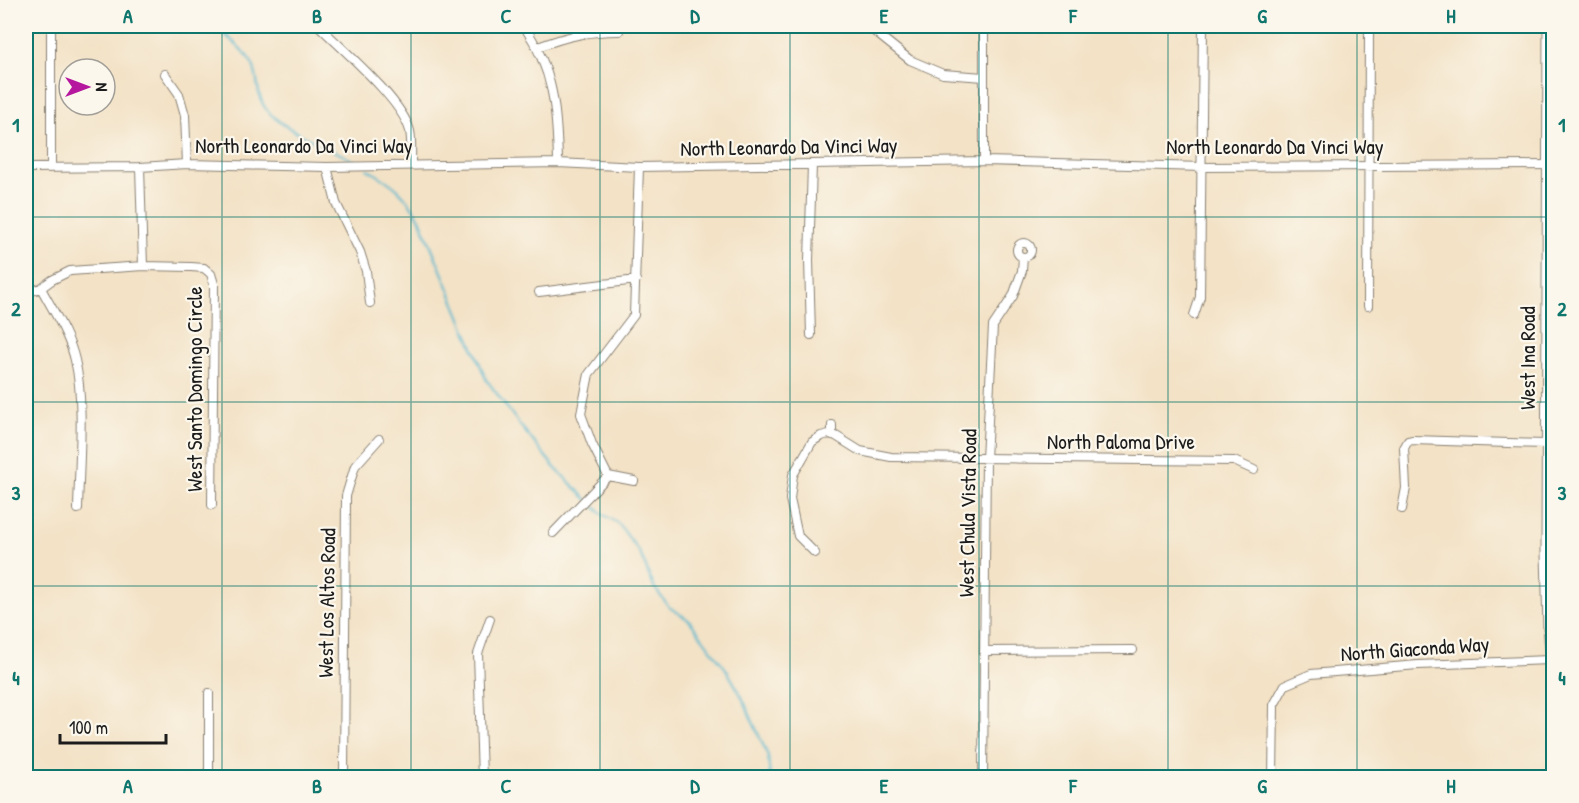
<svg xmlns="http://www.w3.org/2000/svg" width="1579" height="803" font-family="'Patrick Hand',sans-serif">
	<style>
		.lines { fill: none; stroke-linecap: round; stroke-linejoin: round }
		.stream { stroke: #51b6cf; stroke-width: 2 }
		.minor-casing { stroke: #887f71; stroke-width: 10 }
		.major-casing { stroke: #887f71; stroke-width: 11 }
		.minor { stroke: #fff; stroke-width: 8 }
		.major { stroke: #fff; stroke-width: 9 }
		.grid { fill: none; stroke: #0f766e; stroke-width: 1.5; stroke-opacity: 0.55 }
		.labels { text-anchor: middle; stroke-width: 4.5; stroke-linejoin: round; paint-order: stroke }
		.street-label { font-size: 21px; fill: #1c1c1c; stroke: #fbf7ec }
		.neatline { fill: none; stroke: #0f766e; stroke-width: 2 }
		.grid-label { font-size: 20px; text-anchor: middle; font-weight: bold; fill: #0f766e }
	</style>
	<rect width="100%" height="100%" fill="#fbf7ec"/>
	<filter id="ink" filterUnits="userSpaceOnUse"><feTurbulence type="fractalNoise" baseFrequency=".0167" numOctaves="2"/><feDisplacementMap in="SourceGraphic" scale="12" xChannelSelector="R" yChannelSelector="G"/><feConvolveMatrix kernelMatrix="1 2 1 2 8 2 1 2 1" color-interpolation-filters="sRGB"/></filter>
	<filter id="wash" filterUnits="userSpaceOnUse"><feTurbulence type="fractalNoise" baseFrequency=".008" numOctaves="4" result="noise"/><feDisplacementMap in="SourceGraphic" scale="24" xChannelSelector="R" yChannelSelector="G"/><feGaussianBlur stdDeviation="1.35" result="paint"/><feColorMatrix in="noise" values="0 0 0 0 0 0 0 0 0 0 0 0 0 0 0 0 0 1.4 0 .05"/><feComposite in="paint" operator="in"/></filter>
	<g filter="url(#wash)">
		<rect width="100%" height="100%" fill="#f3e2c6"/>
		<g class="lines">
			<path class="stream" d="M 215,26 C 227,37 245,50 253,65 C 259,79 256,96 266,109 C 283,131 332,148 357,163
				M 367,169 C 394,184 404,192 420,219 L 486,379 L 519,424 L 555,468 L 602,514 L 618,523 L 640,553 L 654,587 L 669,607 L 689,620 L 726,669 L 741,695 L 768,756 L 770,778"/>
		</g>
	</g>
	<g filter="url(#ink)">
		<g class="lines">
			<g class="minor-casing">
				<path id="minor" d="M 51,26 L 51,168
					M 319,26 C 343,50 402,100 410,131 C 412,141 411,153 411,164
					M 524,26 C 554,70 557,111 558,163
					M 863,26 L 870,28 L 910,60 L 943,74 L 984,77
					M 984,26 L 984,161
					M 538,47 C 567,36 589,31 619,31
					M 165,74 L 179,94 L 185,115 L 187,164
					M 140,167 L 143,266
					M 327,167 L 336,203 L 360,252 L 366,271 L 370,303
					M 26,168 L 140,167 L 187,164 L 327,167 L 558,163 L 639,167 L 984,161 L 1203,167 L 1554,165
					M1017 250a7 7 0 1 1 14 0a7 7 0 1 1-14 0Z
					M 211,274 L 214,284 L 212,505
					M 41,288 C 53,311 69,334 75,360 C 85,401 79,464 78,509
					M 539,292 L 636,280
					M 26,293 L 41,288 L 52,280 L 70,271 L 143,266 L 191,267 L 204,268 L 211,274
					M 1368,306 L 1369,26
					M 1194,315 L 1200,297 L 1203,26
					M 811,335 L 809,260 L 812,165
					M 832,435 L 832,425
					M 634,481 L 608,476 L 592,444 L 581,414 L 589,374 L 634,315 L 639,167
					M 1402,509 L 1406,488 L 1404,448 L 1408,441 L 1413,440 L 1545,444
					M 553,533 L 608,476
					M 815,553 L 798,536 L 790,499 L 793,475 L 812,442 L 821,436 L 829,434 L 836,436 L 860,451 L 891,457 L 1234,461 L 1254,470
					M 984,651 L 1133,650
					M 209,693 L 209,778
					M 344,778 L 346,496 L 355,466 L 379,439
					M 482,778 L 478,654 L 490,619
					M 983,778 L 986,459 L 993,326 L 1013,296 L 1022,271 L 1023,257
					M 1273,778 L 1274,705 L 1285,685 L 1311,674 L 1418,665 L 1550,660"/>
			</g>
			<g class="major-casing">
				<path id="major" d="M 1548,26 L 1546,553 L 1548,628 L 1554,690"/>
			</g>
			<use href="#minor" class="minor"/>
			<use href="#major" class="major"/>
		</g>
	</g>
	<path class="grid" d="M 222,26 L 222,778M 411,26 L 411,778M 600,26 L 600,778M 790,26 L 790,778M 979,26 L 979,778M 1168,26 L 1168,778M 1357,26 L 1357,778M 26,217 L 1554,217M 26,402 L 1554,402M 26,586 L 1554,586"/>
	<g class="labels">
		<g class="street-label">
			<text x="304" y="153">North Leonardo Da Vinci Way</text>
			<text transform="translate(789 147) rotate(-1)" y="7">North Leonardo Da Vinci Way</text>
			<text x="1275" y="154">North Leonardo Da Vinci Way</text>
			<text transform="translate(1528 358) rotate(-90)" y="7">West Ina Road</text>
			<text transform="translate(195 389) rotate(-90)" y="7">West Santo Domingo Circle</text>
			<text x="1121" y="449">North Paloma Drive</text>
			<text transform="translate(968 513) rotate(-89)" y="7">West Chula Vista Road</text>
			<text transform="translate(327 603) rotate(-89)" y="7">West Los Altos Road</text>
			<text transform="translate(1415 649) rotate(-4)" y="7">North Giaconda Way</text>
		</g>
	</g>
	<rect width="1579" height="803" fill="none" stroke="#fbf7ec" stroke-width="66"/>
	<g transform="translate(87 87) rotate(90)"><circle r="28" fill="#fbf7ec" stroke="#a29f99" stroke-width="1.5"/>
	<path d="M0-4.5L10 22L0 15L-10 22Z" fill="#b5179e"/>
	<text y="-9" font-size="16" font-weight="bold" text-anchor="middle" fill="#1c1c1c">N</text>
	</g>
	<path d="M60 734v9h106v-9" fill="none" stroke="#1c1c1c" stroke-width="3"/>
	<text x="69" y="734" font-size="18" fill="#1c1c1c" stroke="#fbf7ec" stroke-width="4.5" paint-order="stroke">100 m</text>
	<rect x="33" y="33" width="1513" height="737" class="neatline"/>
	<g class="grid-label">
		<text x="128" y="23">A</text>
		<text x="317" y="23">B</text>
		<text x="506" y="23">C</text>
		<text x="695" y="23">D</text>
		<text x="884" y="23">E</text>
		<text x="1073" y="23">F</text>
		<text x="1262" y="23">G</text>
		<text x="1451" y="23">H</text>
		<text x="16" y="132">1</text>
		<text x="1562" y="132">1</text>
		<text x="16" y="316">2</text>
		<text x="1562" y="316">2</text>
		<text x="16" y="500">3</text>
		<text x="1562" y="500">3</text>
		<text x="16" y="685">4</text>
		<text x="1562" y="685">4</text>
		<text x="128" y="793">A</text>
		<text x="317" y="793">B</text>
		<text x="506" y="793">C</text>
		<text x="695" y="793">D</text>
		<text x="884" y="793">E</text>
		<text x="1073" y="793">F</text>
		<text x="1262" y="793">G</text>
		<text x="1451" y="793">H</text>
	</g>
</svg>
